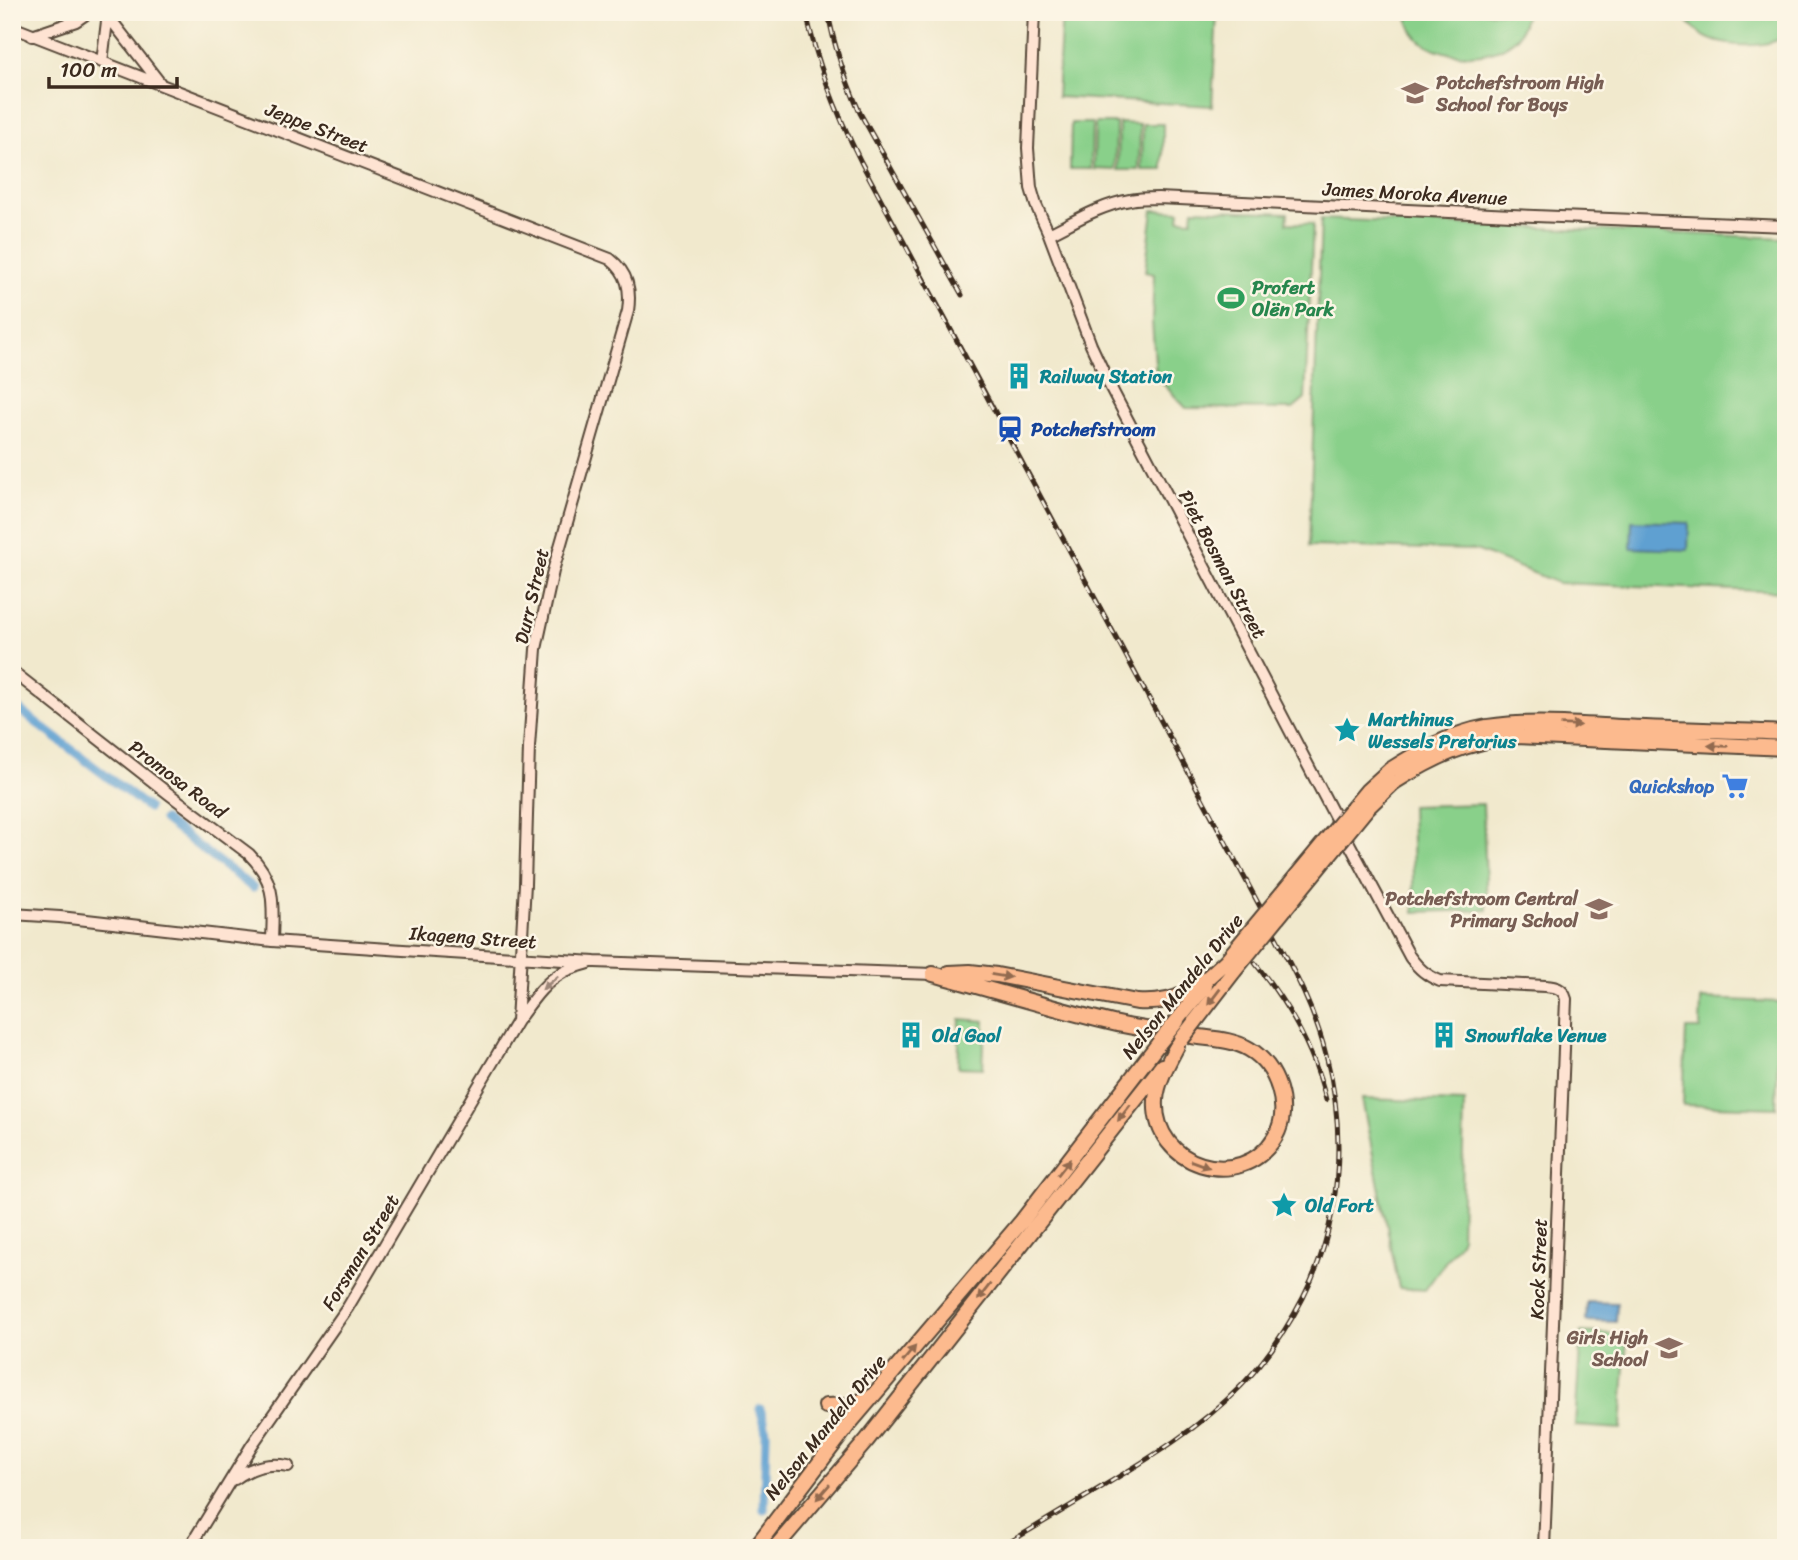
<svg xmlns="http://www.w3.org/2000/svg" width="1798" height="1560" font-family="Sriracha,sans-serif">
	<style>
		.green { fill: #89d08a; stroke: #627d54; stroke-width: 2 }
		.water { fill: #5ea0d1; stroke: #4c6578; stroke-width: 2 }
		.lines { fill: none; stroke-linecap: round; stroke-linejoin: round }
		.canal { stroke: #5ea0d1; stroke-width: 9 }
		.secondary-casing { stroke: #564738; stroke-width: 14 }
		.highway-casing { stroke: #564738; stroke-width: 18 }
		.secondary { stroke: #fee3d2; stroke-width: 10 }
		.highway { stroke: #fcba8e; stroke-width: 14 }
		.rail-casing { stroke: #3b2a1e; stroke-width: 5 }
		.rail { stroke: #fcf5e5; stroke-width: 2.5; stroke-dasharray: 8; stroke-linecap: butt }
		.highway-bridge-casing { stroke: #564738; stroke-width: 18; stroke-linecap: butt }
		.highway-bridge { stroke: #fcba8e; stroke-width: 14 }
		.oneway { fill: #926b50 }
		.oneway2 { fill: #9c8678 }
		.labels { text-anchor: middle; stroke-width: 5; stroke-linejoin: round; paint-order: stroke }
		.education-label { font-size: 19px; font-weight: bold; fill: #785e54; stroke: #fcf5e5; text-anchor: end }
		.street-label { font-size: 19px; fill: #3b2a1e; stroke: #fcf5e5 }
		.leisure-label { font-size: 19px; font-weight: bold; fill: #27864d; stroke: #fcf5e5; text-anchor: start }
		.culture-label { font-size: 19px; font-weight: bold; fill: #0d838f; stroke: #fcf5e5; text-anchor: start }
		.transit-label { font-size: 19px; font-weight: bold; fill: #164399; stroke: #fcf5e5; text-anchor: start }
		.shop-label { font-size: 19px; font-weight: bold; fill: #366cbe; stroke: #fcf5e5; text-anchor: end }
	</style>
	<rect width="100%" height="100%" fill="#fcf5e5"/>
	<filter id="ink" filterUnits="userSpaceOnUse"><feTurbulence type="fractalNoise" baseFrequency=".0143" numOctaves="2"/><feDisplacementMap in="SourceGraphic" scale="14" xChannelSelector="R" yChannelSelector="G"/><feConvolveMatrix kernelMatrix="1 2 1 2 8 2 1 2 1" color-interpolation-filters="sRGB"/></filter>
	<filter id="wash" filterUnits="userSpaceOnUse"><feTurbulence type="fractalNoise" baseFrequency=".00686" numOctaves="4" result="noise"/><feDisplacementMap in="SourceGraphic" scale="28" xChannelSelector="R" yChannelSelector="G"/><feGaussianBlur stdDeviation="1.57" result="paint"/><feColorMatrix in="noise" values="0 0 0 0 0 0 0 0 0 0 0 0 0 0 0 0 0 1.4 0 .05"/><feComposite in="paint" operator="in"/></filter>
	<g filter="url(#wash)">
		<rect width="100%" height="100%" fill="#f1e9cd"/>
		<path class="green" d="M 1062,12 L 1217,12 L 1212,106 L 1057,97 Z
			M 1405,12 L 1526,12 C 1524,20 1522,32 1517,37 C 1495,60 1450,59 1425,44 C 1413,37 1409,24 1405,12 Z
			M 1682,12 L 1786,12 L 1786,35 C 1766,50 1719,48 1699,33 C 1693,28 1688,21 1683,16 Z
			M 1071,123 L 1092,123 L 1091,169 L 1070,169 Z
			M 1095,123 L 1116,123 L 1115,170 L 1094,169 Z
			M 1119,123 L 1140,124 L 1139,170 L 1118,170 Z
			M 1143,124 L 1163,124 L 1163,170 L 1142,170 Z
			M 1193,209 L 1288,213 L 1287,223 L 1313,224 L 1305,399 L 1293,409 L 1186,408 L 1156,376 L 1152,321 L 1154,274 L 1145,272 L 1153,210 L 1180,211 L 1179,219 L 1192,220 Z
			M 1321,219 L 1786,238 L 1786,592 L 1558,583 L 1476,550 L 1309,546 Z
			M 1483,804 L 1487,910 L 1414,912 L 1411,806 Z
			M 1701,999 L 1780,1002 L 1776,1108 L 1683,1105 L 1686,1029 L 1700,1029 Z
			M 960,1019 L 985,1021 L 983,1068 L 958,1067 Z
			M 1362,1099 L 1464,1102 L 1461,1240 L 1425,1290 L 1399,1288 Z
			M 1581,1332 L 1627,1335 L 1621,1429 L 1575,1426 Z"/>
		<path class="water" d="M 1632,521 L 1689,523 L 1688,550 L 1631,548 Z
			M 1587,1302 L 1617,1303 L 1616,1322 L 1586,1321 Z"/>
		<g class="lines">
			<path class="canal" d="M 12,704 L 148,808
				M 164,820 L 253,888
				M 760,1409 L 764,1421 L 766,1433 L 764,1510"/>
		</g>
	</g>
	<g filter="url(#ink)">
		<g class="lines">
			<g class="secondary-casing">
				<path id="secondary" d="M 1034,12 L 1028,148 L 1031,188 L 1036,205 L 1049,234 L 1091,345 L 1111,388 L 1334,815 L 1410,957 C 1419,969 1427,976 1440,981 L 1545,986 C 1556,987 1563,988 1566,999 L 1544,1548
					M 108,16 L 160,83
					M 12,27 L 610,259 C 628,273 631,290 628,311 L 553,571 L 536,649 L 529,747 L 525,884 L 517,1021 L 348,1307 L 252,1445 L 189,1548
					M 32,36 L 76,21 L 89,12
					M 102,62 L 108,13
					M 1049,234 C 1075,221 1101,205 1130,200 C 1139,198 1148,198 1158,198 L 1512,215 L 1786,226
					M 12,671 L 169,794 L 249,854 C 277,882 273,905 272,941
					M 12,914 L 60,917 L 272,941 L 403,950 L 595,962 L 933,974
					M 517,1021 C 530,1004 543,983 562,973 C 570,968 580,966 589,963
					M 235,1479 C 251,1467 268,1462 288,1466"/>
			</g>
			<g class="highway-casing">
				<path id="highway" d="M 1390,770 C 1420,751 1452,733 1487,727 C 1531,720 1577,725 1621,727 C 1676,730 1731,730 1786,733
					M 1394,782 C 1434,757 1468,741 1516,736 L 1786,748
					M 949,973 L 970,972 L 997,975 L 1137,1002 C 1179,1005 1197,988 1226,961
					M 933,974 C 993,990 1053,1009 1113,1023 C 1139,1029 1166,1032 1192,1036 C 1211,1039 1232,1039 1249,1049 C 1277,1065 1292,1108 1275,1137 C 1241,1194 1152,1166 1156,1100 C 1157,1082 1168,1063 1177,1046
					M 1177,1021 L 1205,986
					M 1194,1023 L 1234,971
					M 826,1406 L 851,1405 L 869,1398
					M 755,1548 L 849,1424 L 1022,1221 L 1159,1043
					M 775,1548 L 867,1440 L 1162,1066"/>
			</g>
			<use href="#secondary" class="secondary"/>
			<use href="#highway" class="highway"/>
			<g class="rail-casing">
				<path id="rail" d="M 806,12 C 817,65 837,114 861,162 C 965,359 1071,554 1176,749 C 1206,805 1236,861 1266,918 C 1289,962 1314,1006 1326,1055 C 1347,1134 1341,1224 1303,1298 C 1287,1329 1266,1360 1241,1386 C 1200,1428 1150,1458 1100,1488 C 1067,1508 1033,1528 1000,1548
					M 828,12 C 834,48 846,81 860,113 L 962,295
					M 1255,963 C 1288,1004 1314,1048 1326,1100"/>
			</g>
			<use href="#rail" class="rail"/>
			<g class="highway-bridge-casing">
				<path id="highway-bridge" d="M 1226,961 L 1367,791 L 1390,770
					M 1234,971 L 1367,808 L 1394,782
					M 1181,1040 L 1194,1023
					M 1159,1043 L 1177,1021"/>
			</g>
			<use href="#highway-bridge" class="highway-bridge"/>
		</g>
		<defs><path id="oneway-solid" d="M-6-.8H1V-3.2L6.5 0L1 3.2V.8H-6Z" transform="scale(1.75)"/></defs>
		<g class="oneway">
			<use href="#oneway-solid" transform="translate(1571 725) rotate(2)"/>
			<use href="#oneway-solid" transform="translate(1718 746) rotate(-178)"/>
			<use href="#oneway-solid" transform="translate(1001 976) rotate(9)"/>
			<use href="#oneway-solid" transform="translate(1214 997) rotate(127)"/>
			<use href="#oneway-solid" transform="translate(1124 1113) rotate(128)"/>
			<use href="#oneway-solid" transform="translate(1200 1164) rotate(20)"/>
			<use href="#oneway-solid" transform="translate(1064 1167) rotate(-52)"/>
			<use href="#oneway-solid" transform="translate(984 1292) rotate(128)"/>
			<use href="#oneway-solid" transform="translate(909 1354) rotate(-50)"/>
			<use href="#oneway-solid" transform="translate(823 1492) rotate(131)"/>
		</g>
		<use class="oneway2" href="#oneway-solid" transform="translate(550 983) rotate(140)"/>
	</g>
	<defs>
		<g id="school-bare" transform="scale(2.1)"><path d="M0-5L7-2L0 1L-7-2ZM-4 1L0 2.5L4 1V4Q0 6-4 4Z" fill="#8d6e63" stroke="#fcf5e5" stroke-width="2.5" paint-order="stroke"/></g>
		<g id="stadium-bare" transform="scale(2.1)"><path d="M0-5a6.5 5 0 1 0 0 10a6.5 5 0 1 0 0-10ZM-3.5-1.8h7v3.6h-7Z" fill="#2e9e5b" stroke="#fcf5e5" stroke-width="2.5" paint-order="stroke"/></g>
		<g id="building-bare" transform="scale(2.1)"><path d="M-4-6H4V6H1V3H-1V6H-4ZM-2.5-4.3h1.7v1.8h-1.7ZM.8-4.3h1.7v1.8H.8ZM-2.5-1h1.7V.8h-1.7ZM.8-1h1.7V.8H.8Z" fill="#0f9aa8" stroke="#fcf5e5" stroke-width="2.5" paint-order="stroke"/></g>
		<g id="station-bare" transform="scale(2.1)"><path d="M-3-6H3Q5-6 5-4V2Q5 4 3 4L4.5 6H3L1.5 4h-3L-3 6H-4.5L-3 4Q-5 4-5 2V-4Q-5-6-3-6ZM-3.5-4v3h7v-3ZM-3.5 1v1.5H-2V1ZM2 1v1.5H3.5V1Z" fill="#1a4fb4" stroke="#fcf5e5" stroke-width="2.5" paint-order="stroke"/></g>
		<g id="sight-bare" transform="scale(2.1)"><path d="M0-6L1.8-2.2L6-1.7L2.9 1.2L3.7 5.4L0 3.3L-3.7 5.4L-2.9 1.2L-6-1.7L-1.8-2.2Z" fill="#0f9aa8" stroke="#fcf5e5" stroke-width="2.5" paint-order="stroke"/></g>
		<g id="supermarket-bare" transform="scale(2.1)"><path d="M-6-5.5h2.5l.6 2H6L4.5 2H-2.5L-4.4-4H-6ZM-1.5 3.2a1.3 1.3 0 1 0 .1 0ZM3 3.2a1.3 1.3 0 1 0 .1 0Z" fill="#3f7fe0" stroke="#fcf5e5" stroke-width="2.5" paint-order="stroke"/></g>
	</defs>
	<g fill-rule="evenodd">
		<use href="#school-bare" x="1415" y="93"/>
		<use href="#stadium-bare" x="1231" y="298"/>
		<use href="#building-bare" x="1019" y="376"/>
		<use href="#station-bare" x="1010" y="429"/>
		<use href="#sight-bare" x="1347" y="730"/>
		<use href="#supermarket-bare" x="1735" y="786"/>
		<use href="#school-bare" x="1599" y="909"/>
		<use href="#building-bare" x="911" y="1035"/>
		<use href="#building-bare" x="1444" y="1035"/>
		<use href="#sight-bare" x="1284" y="1205"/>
		<use href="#school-bare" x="1669" y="1348"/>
	</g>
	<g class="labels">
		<g class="education-label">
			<text x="1436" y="89" text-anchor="start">Potchefstroom High<tspan x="1436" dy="22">School for Boys</tspan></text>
			<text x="1578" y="905">Potchefstroom Central<tspan x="1578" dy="22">Primary School</tspan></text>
			<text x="1648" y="1344">Girls High<tspan x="1648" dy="22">School</tspan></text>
		</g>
		<g class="street-label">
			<text transform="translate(317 127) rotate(21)" y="7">Jeppe Street</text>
			<text transform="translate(1415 193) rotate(3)" y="7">James Moroka Avenue</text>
			<text transform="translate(1223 564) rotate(62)" y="7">Piet Bosman Street</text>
			<text transform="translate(531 596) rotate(-77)" y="7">Durr Street</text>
			<text transform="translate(178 779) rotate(37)" y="7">Promosa Road</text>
			<text transform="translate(473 937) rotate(4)" y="7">Ikageng Street</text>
			<text transform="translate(1182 986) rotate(-51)" y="7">Nelson Mandela Drive</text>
			<text transform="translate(360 1252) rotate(-59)" y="7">Forsman Street</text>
			<text transform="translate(1538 1269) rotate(-88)" y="7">Kock Street</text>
			<text transform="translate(825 1427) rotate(-51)" y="7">Nelson Mandela Drive</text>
		</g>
		<g class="leisure-label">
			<text x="1252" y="294">Profert<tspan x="1252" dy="22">Olën Park</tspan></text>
		</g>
		<g class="culture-label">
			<text x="1040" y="383">Railway Station</text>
			<text x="1368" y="726">Marthinus<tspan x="1368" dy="22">Wessels Pretorius</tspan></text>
			<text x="932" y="1042">Old Gaol</text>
			<text x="1465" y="1042">Snowflake Venue</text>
			<text x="1305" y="1212">Old Fort</text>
		</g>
		<g class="transit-label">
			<text x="1031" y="436">Potchefstroom</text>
		</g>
		<g class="shop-label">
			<text x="1714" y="793">Quickshop</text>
		</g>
	</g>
	<rect width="1798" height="1560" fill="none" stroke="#fcf5e5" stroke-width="42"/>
	<path d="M49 77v10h128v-10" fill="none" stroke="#3b2a1e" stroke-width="3.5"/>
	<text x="60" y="77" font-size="21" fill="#3b2a1e" stroke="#fcf5e5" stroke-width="5" paint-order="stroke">100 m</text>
</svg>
